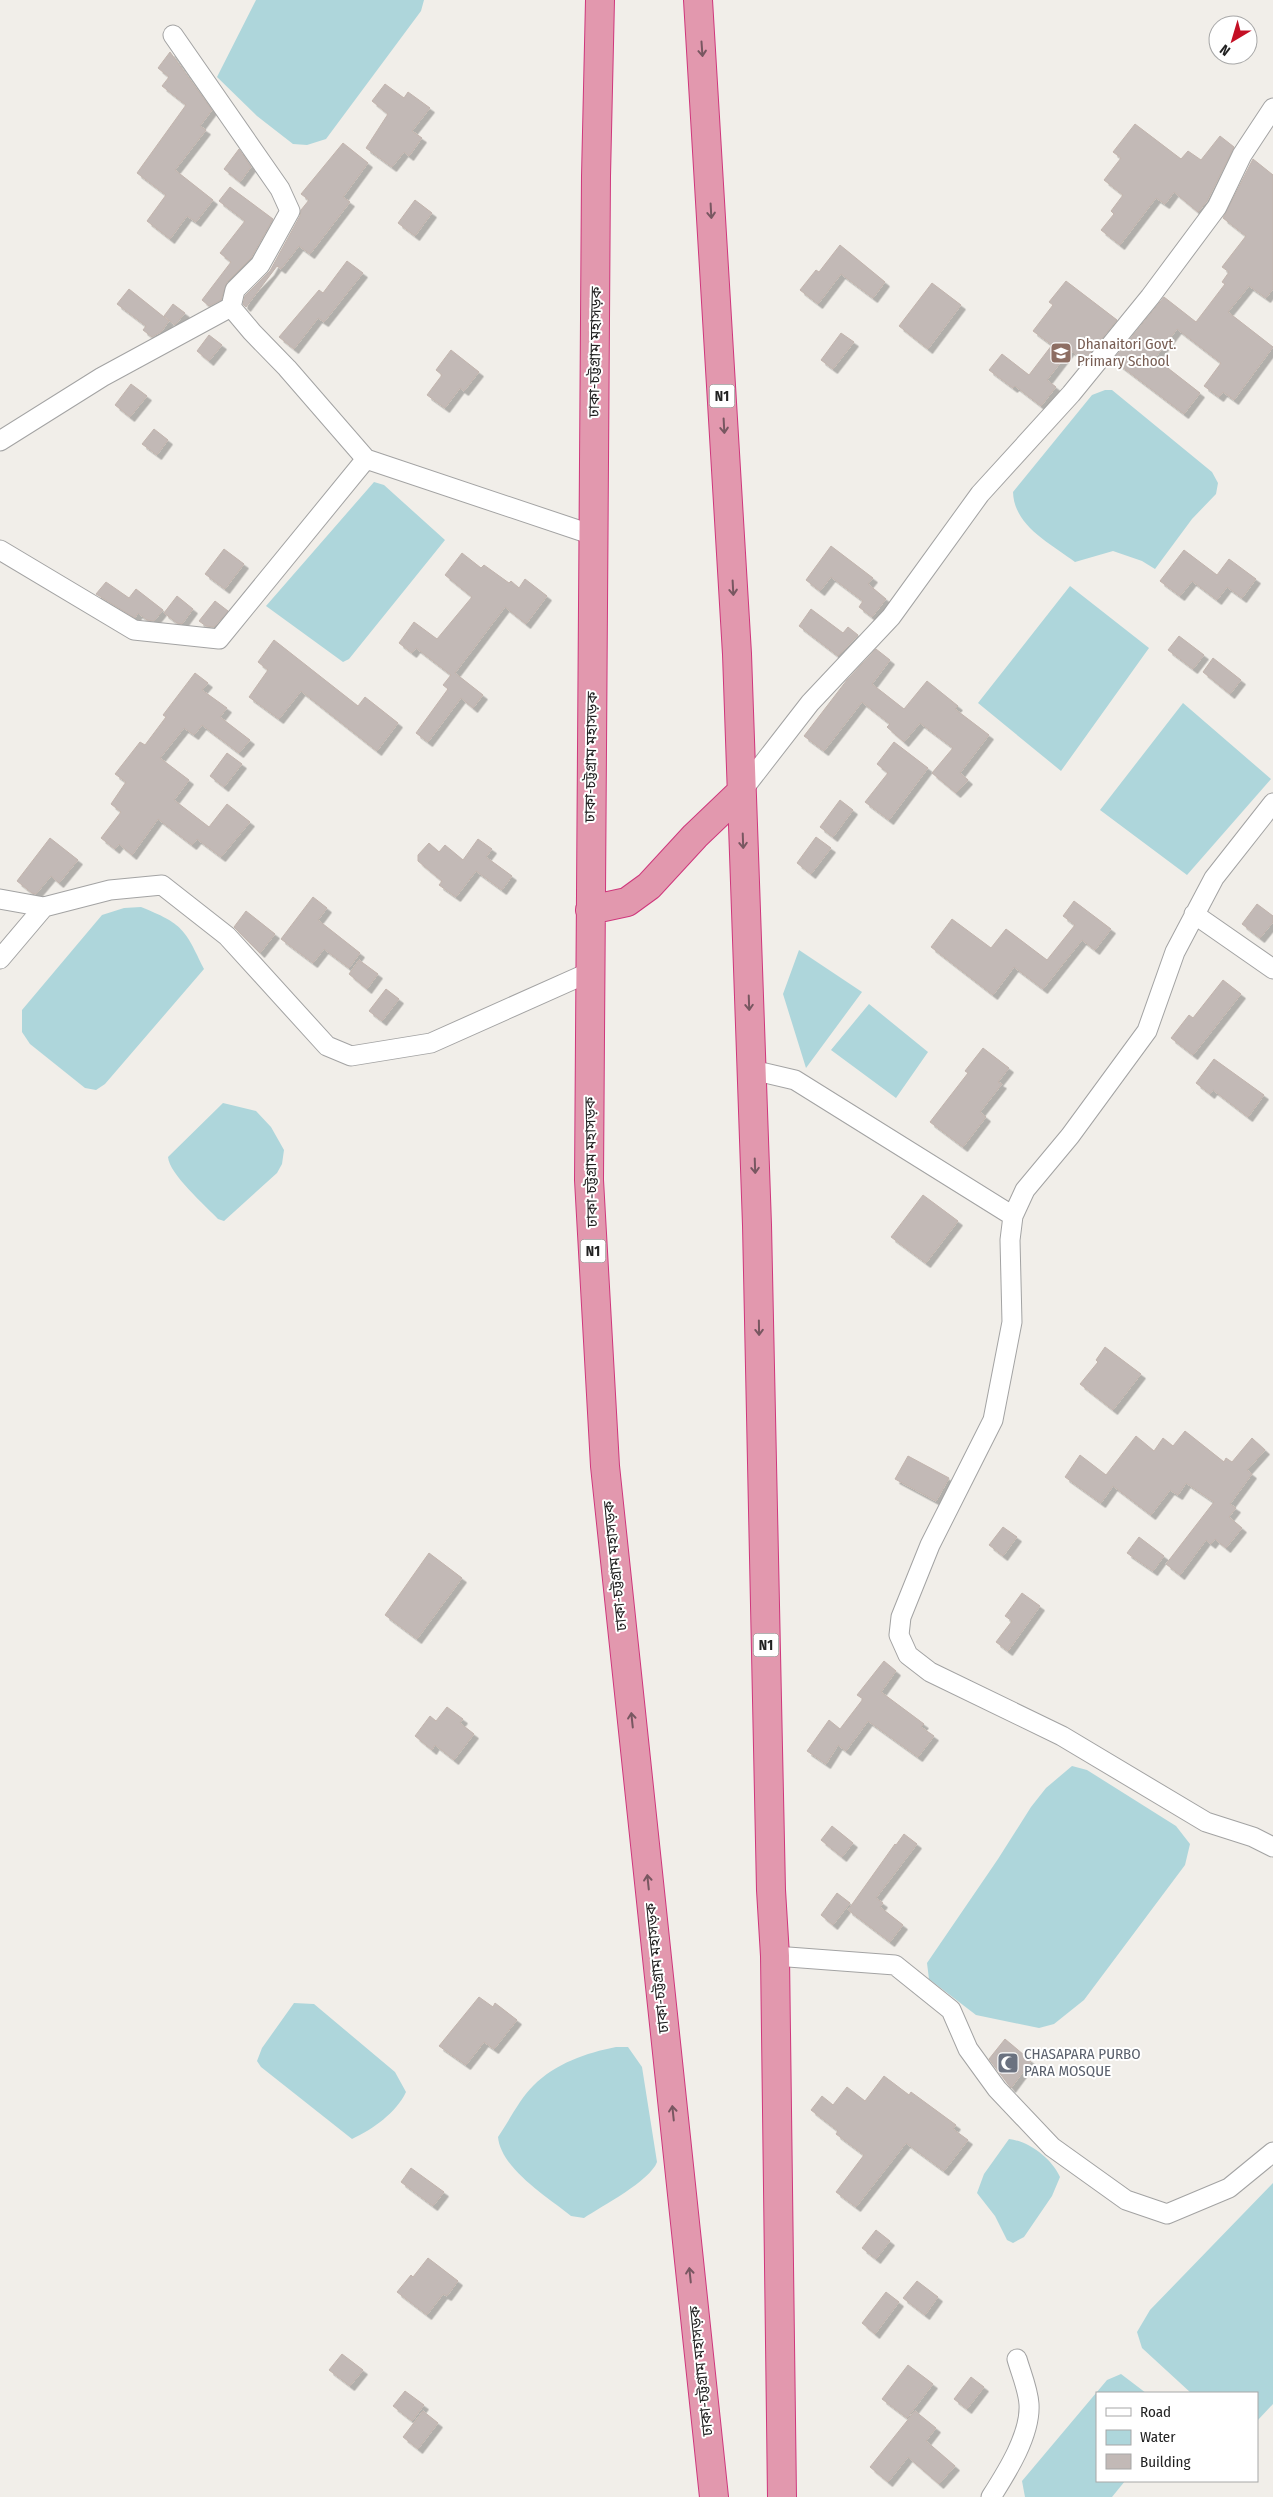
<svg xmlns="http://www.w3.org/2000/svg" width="1273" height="2497" font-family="'Fira Sans Condensed','Noto Sans Bengali',sans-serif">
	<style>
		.water { fill: #aed6db }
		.building { fill: #c2b9b6; stroke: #c2b4ad; filter: url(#shadow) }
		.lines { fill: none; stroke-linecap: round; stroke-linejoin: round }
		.street-casing { stroke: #a3a3a3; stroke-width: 21 }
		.highway-casing { stroke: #cf377c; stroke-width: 30 }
		.street { stroke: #fff; stroke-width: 19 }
		.highway { stroke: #e298ae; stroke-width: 28 }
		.oneway { stroke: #785761 }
		.labels { text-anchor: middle; stroke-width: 4; stroke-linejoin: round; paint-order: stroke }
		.shield { fill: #fff; stroke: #646464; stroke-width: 1 }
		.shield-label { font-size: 14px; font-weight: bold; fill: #222 }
		.education-label { font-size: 15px; fill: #785e54; stroke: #fff; text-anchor: start }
		.street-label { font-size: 15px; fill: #222; stroke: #fff }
		.worship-label { font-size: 15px; fill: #5b616d; stroke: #fff; text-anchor: start }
	</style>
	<defs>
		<filter id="shadow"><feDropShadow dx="4.5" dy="4.5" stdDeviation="0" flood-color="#0004"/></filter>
	</defs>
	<rect width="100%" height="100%" fill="#f1eee9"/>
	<path class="water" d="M 256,0 L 424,0 L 421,11 L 326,139 L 307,145 L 293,144 L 257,116 L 217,77 Z
		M 1105,390 L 1112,390 L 1212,472 L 1218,483 L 1216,494 L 1192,519 L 1155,569 L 1142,561 L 1113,551 L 1075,562 C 1050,543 1014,526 1013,492 L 1092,395 Z
		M 374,482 L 384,485 L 445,540 L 349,659 L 343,662 L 266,606 Z
		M 1070,586 L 1149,648 L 1061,771 L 978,703 Z
		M 1183,703 L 1271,779 L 1187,875 L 1100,810 Z
		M 141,907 C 183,924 185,929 204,969 L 105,1084 L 96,1090 L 85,1088 L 30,1044 L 22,1032 L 22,1010 L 102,915 L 124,908 Z
		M 799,950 L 862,992 L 806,1068 L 783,994 Z
		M 869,1004 L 928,1052 L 896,1098 L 831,1050 Z
		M 223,1103 L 256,1111 L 271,1127 L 284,1150 L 282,1164 L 277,1173 L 224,1221 L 218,1219 C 206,1206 169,1174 168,1157 Z
		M 1072,1766 L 1087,1770 L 1176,1826 L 1190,1844 L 1185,1865 L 1084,2000 L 1054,2024 L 1039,2028 L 976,2015 L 929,1979 L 927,1963 L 998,1859 L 1031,1807 L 1046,1788 Z
		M 294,2003 L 314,2004 L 395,2072 L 406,2092 C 396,2113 373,2129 352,2139 L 261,2067 L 257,2061 L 262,2048 Z
		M 616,2047 L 628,2047 L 642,2067 L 657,2162 C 650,2181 602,2206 584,2218 L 571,2216 C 548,2197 501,2169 498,2137 C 509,2121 519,2100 533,2086 C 556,2063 586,2053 616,2047 Z
		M 1009,2139 C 1029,2141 1052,2159 1060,2177 L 1052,2196 L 1024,2237 L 1013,2243 L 1007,2240 L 995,2216 L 977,2193 L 984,2174 Z
		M 1273,2183 L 1273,2404 L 1257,2421 L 1257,2393 L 1191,2393 L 1142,2348 L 1137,2332 L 1150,2310 Z
		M 1121,2374 L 1146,2393 L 1097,2393 L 1097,2481 L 1125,2481 L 1112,2497 L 1025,2497 L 1022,2481 L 1107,2380 Z"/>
	<path class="building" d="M 170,52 L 212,110 L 200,126 L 206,130 L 175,170 L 213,200 L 196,222 L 187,216 L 170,239 L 147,221 L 166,195 L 137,173 L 186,105 L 162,86 L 169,77 L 158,68 Z
		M 385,84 L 404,98 L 408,92 L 430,108 L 412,131 L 422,138 L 409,156 L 404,152 L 392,167 L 366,148 L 388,114 L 372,101 Z
		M 1135,124 L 1181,159 L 1188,151 L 1201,160 L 1220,136 L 1234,147 L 1207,201 L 1198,212 L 1174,192 L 1165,204 L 1156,198 L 1120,245 L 1101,230 L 1114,214 L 1111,211 L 1123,195 L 1104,180 L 1121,158 L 1113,152 Z
		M 343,143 L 368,163 L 343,197 L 350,202 L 310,254 L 299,246 L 281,269 L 277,266 L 246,307 L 243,304 L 245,296 L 270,271 L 300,216 L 301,210 L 309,200 L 301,194 Z
		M 239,149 L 251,167 L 240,182 L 224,169 Z
		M 1253,159 L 1273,175 L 1273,289 L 1266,298 L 1249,286 L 1228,312 L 1273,347 L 1234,400 L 1223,392 L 1219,397 L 1204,386 L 1221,363 L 1177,329 L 1155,358 L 1200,393 L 1184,414 L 1113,360 L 1164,297 L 1196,322 L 1225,284 L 1222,282 L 1229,272 L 1222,267 L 1246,236 L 1223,218 Z
		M 230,187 L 273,219 L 251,258 L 227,282 L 221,300 L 209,306 L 202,300 L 231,262 L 220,253 L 245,221 L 219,201 Z
		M 415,200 L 432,213 L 415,236 L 398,223 Z
		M 840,245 L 885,282 L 873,298 L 841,274 L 818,304 L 800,290 L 816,270 L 819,272 Z
		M 347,261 L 363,273 L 324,322 L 318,318 L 294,349 L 279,337 L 319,290 L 323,293 Z
		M 1066,281 L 1117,320 L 1084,360 L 1070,350 L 1047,380 L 1056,387 L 1041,406 L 1015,386 L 1013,388 L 989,370 L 1002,354 L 1029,375 L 1052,345 L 1033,331 L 1053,305 L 1049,302 Z
		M 932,283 L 961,305 L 928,349 L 899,326 Z
		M 129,289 L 169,321 L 161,332 L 152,337 L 143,330 L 146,326 L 117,304 Z
		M 173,304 L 185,313 L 175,325 L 164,316 Z
		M 841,333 L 854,342 L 833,369 L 821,360 Z
		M 209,335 L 222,345 L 209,361 L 197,351 Z
		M 451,350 L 479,372 L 464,391 L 460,388 L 445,408 L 427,395 L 442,375 L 436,370 Z
		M 131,384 L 147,396 L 130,417 L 115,405 Z
		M 154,429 L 168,440 L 157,455 L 142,444 Z
		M 831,546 L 873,578 L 868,584 L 886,599 L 872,617 L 859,607 L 863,601 L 831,577 L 820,591 L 806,580 Z
		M 224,549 L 244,564 L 225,589 L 205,574 Z
		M 1184,550 L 1217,575 L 1229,559 L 1256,579 L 1242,598 L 1227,587 L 1217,600 L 1192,581 L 1180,596 L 1160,581 Z
		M 462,553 L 481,568 L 484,565 L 509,583 L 511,581 L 519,588 L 525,579 L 547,596 L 526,624 L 505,607 L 455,673 L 483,695 L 473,708 L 461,698 L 428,742 L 416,733 L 448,689 L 443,685 L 451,675 L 416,648 L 412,653 L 399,643 L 414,622 L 437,639 L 472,597 L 445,575 Z
		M 106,582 L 129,598 L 136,589 L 163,610 L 154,621 L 147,620 L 138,613 L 135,618 L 96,594 Z
		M 177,596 L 193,609 L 182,624 L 177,623 L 164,613 Z
		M 215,601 L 228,611 L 214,627 L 206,626 L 199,621 Z
		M 811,609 L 843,633 L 848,627 L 858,635 L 838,656 L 799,626 Z
		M 1179,636 L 1204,655 L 1193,669 L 1168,650 Z
		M 274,640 L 358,706 L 365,697 L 398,723 L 377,751 L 301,691 L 279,719 L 249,697 L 268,670 L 258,662 Z
		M 876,649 L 890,660 L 872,684 L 904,709 L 927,681 L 958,706 L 955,709 L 989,735 L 960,773 L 968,780 L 956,793 L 932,773 L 953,748 L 920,723 L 904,742 L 887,727 L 890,724 L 862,702 L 824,751 L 804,736 L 847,680 Z
		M 1213,658 L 1241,680 L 1230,694 L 1203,672 Z
		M 195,673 L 208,683 L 202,690 L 227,708 L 220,717 L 250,740 L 239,753 L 202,725 L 194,735 L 184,728 L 160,758 L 189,780 L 174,800 L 209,827 L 227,804 L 250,822 L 221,857 L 197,839 L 192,845 L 158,819 L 132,855 L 119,844 L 115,849 L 101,838 L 121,812 L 111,804 L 126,782 L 115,774 L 140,742 L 145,745 L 166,717 L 163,715 Z
		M 894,742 L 928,768 L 889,820 L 865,802 L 888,773 L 877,764 Z
		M 227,753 L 242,764 L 224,787 L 210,776 Z
		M 840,800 L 853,810 L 833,837 L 820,827 Z
		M 816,837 L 831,848 L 811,874 L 797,863 Z
		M 50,838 L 78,860 L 59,883 L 51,876 L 36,894 L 32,893 L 17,881 Z
		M 478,839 L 492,849 L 486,857 L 512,876 L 502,890 L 476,871 L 456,897 L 439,885 L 442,881 L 418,861 L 418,855 L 429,843 L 439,852 L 445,845 L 463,860 Z
		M 313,897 L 327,908 L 318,920 L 360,953 L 349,968 L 324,949 L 313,963 L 281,939 Z
		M 1074,901 L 1111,929 L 1095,950 L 1082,940 L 1043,989 L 1014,967 L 993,995 L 931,947 L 952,919 L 991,948 L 1006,929 L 1047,960 L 1075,925 L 1063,916 Z
		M 1257,904 L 1273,916 L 1273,922 L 1260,938 L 1242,924 Z
		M 246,911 L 275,934 L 260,953 L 234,927 Z
		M 359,960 L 378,974 L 367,989 L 349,974 Z
		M 1223,980 L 1241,994 L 1193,1055 L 1171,1038 L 1189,1015 L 1193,1018 Z
		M 386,989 L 399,999 L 382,1021 L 369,1011 Z
		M 983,1048 L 1009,1068 L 998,1082 L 1002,1084 L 980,1112 L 986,1117 L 963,1147 L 930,1122 L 968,1073 L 965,1071 Z
		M 1214,1059 L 1264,1095 L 1248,1117 L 1213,1090 L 1210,1094 L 1196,1083 Z
		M 923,1195 L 958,1221 L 926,1263 L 891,1237 Z
		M 1105,1347 L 1141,1374 L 1113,1410 L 1080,1384 L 1098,1362 L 1096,1360 Z
		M 1185,1431 L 1224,1462 L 1226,1458 L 1232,1462 L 1252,1438 L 1265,1450 L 1247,1470 L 1252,1474 L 1230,1504 L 1236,1508 L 1229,1517 L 1242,1528 L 1226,1548 L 1215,1539 L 1211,1544 L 1206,1540 L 1180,1575 L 1166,1564 L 1214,1502 L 1186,1483 L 1178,1495 L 1170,1490 L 1151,1515 L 1113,1486 L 1101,1503 L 1065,1477 L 1080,1455 L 1106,1475 L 1136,1436 L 1154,1451 L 1163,1438 L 1173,1446 Z
		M 908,1456 L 949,1478 L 936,1501 L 895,1479 Z
		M 1003,1527 L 1017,1537 L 1003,1556 L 989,1545 Z
		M 1139,1537 L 1164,1556 L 1153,1571 L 1127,1553 Z
		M 429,1553 L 462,1578 L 417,1639 L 385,1615 Z
		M 1022,1593 L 1040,1606 L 1008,1651 L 996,1642 L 1012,1621 L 1005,1616 Z
		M 884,1661 L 896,1671 L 881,1692 L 924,1724 L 921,1727 L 934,1736 L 918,1757 L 868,1721 L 846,1751 L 838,1745 L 826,1764 L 807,1751 L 829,1720 L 840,1729 L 863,1699 L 857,1695 Z
		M 447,1707 L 463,1719 L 460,1723 L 474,1734 L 454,1760 L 435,1745 L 432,1750 L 415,1736 L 430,1716 L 436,1721 Z
		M 832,1826 L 853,1843 L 842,1857 L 821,1840 Z
		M 904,1834 L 917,1844 L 876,1898 L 883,1903 L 880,1907 L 903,1925 L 890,1942 L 848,1910 L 895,1844 L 896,1845 Z
		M 837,1893 L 850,1903 L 833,1925 L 821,1915 Z
		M 479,1997 L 493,2007 L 495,2003 L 517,2020 L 494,2049 L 484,2042 L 466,2065 L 439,2046 Z
		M 1005,2039 L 1031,2061 L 1011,2088 L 989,2059 Z
		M 884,2076 L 909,2095 L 911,2092 L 956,2125 L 953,2129 L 968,2140 L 944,2171 L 906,2143 L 856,2207 L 836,2192 L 864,2155 L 836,2134 L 838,2131 L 811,2110 L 822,2096 L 833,2105 L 847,2087 L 865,2101 Z
		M 411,2168 L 444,2192 L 433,2206 L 401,2182 Z
		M 876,2230 L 890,2241 L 876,2259 L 862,2248 Z
		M 428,2258 L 458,2281 L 447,2296 L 443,2294 L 427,2315 L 397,2292 L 411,2275 L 413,2277 Z
		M 917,2281 L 938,2297 L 925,2315 L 903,2298 Z
		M 886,2292 L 899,2302 L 875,2334 L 862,2323 Z
		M 342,2354 L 363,2370 L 350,2386 L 329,2370 Z
		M 908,2365 L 933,2384 L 907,2418 L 882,2399 Z
		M 971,2377 L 984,2387 L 967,2409 L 954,2399 Z
		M 405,2391 L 424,2405 L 412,2421 L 393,2406 Z
		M 423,2411 L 438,2423 L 418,2449 L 403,2437 Z
		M 915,2411 L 936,2428 L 926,2441 L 955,2466 L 939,2484 L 908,2457 L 888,2482 L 870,2467 Z"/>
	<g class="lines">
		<g class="street-casing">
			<path id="street" d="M 173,35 L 280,189 L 290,211 L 260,265 L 235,290 L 231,307 L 252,332 L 287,368 L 366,459
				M 0,441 L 102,377 L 231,307
				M 0,550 L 134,630 L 219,639 L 366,459 L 593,535
				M 741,792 L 810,703 L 891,617 L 980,494 L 1071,394 L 1150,297 L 1217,207 L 1242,155 L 1273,108
				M 1273,803 L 1214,878 L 1175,952 L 1147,1031 L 1070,1136 L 1025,1190 L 1013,1216 L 1010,1240 L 1012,1322 L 993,1420 L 930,1545 L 901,1617 L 899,1635 L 908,1655 L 930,1672 L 1062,1736 L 1206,1822 L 1253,1837 L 1273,1847
				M 0,899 L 44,907 L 110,890 L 162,885 L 227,936 L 327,1046 L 351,1056 L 431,1043 L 590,972
				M 1194,914 L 1273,969
				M 0,959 L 44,907
				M 752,1070 L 795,1080 L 1013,1216
				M 775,1956 L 895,1965 L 951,2010 L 968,2049 L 997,2089 L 1052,2147 L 1126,2200 L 1167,2214 L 1229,2188 L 1273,2152
				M 991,2497 C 1007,2472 1031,2434 1029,2404 C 1028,2389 1021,2373 1017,2359"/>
		</g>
		<g class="highway-casing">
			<path id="highway" d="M 600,0 L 596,176 L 589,1180 L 605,1466 L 714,2497
				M 698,0 L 737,654 L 757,1225 L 771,1890 L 775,1956 L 782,2497
				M 590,910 L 627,902 L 649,886 L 695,836 L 741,792"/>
		</g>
		<use href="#street" class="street"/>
		<use href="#highway" class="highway"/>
	</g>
	<defs><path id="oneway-shaft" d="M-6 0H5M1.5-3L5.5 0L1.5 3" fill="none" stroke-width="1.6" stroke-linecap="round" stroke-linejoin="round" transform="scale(1.25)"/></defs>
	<g class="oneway">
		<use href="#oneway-shaft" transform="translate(702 49) rotate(86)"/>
		<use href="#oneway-shaft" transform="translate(711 211) rotate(87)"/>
		<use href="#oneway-shaft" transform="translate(724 426) rotate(87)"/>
		<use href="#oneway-shaft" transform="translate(733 588) rotate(87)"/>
		<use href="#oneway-shaft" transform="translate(743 841) rotate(88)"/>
		<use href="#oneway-shaft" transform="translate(749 1003) rotate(88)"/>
		<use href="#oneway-shaft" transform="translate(755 1166) rotate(88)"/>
		<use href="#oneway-shaft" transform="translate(759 1328) rotate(89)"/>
		<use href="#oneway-shaft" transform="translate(632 1720) rotate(-96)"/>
		<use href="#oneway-shaft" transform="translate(648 1882) rotate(-96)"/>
		<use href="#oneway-shaft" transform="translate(673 2113) rotate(-96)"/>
		<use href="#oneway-shaft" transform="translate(690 2275) rotate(-96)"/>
	</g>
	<defs>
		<g id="school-square" transform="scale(1.125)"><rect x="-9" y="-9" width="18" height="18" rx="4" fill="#8d6e63" stroke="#fff"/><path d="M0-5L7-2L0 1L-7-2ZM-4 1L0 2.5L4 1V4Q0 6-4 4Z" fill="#fff"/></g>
		<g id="mosque-square" transform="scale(1.125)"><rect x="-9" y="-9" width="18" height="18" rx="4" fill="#6b7280" stroke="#fff"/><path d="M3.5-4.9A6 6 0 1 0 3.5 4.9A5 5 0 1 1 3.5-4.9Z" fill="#fff"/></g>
	</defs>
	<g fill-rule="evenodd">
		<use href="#school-square" x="1061" y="353"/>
		<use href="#mosque-square" x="1008" y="2063"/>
	</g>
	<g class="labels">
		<g class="shield">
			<rect x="709.5" y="384.5" width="25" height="23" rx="4"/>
			<rect x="580.5" y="1239.5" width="25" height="23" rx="4"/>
			<rect x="753.5" y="1633.5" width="25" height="23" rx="4"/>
		</g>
		<g class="shield-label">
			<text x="722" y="401">N1</text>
			<text x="593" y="1256">N1</text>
			<text x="766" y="1650">N1</text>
		</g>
		<g class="education-label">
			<text x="1077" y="349">Dhanaitori Govt.<tspan x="1077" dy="17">Primary School</tspan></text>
		</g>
		<g class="street-label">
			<text transform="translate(595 352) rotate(-89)" y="5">ঢাকা-চট্টগ্রাম মহাসড়ক</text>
			<text transform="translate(591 757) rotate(-89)" y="5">ঢাকা-চট্টগ্রাম মহাসড়ক</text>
			<text transform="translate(591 1162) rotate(-91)" y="5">ঢাকা-চট্টগ্রাম মহাসড়ক</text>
			<text transform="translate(615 1566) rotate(-96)" y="5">ঢাকা-চট্টগ্রাম মহাসড়ক</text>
			<text transform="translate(657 1968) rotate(-96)" y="5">ঢাকা-চট্টগ্রাম মহাসড়ক</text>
			<text transform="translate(701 2371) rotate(-96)" y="5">ঢাকা-চট্টগ্রাম মহাসড়ক</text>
		</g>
		<g class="worship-label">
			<text x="1024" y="2059">CHASAPARA PURBO<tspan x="1024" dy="17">PARA MOSQUE</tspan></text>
		</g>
	</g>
	<rect x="1096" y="2392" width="162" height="90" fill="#ffffff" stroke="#a7a7a7"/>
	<rect x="1106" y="2408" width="25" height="8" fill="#ffffff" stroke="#a7a7a7"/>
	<text x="1140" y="2417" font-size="15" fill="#222222">Road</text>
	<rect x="1106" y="2430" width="25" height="15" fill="#aed6db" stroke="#a7a7a7"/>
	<text x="1140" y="2442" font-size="15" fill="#222222">Water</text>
	<rect x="1106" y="2454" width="25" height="15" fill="#c2b9b6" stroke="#a7a7a7"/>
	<text x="1140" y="2467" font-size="15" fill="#222222">Building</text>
	<g transform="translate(1233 40) rotate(218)"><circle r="24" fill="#ffffff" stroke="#a7a7a7"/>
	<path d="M0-4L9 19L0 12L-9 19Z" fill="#c40f24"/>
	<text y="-8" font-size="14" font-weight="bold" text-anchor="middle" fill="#222222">N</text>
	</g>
</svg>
